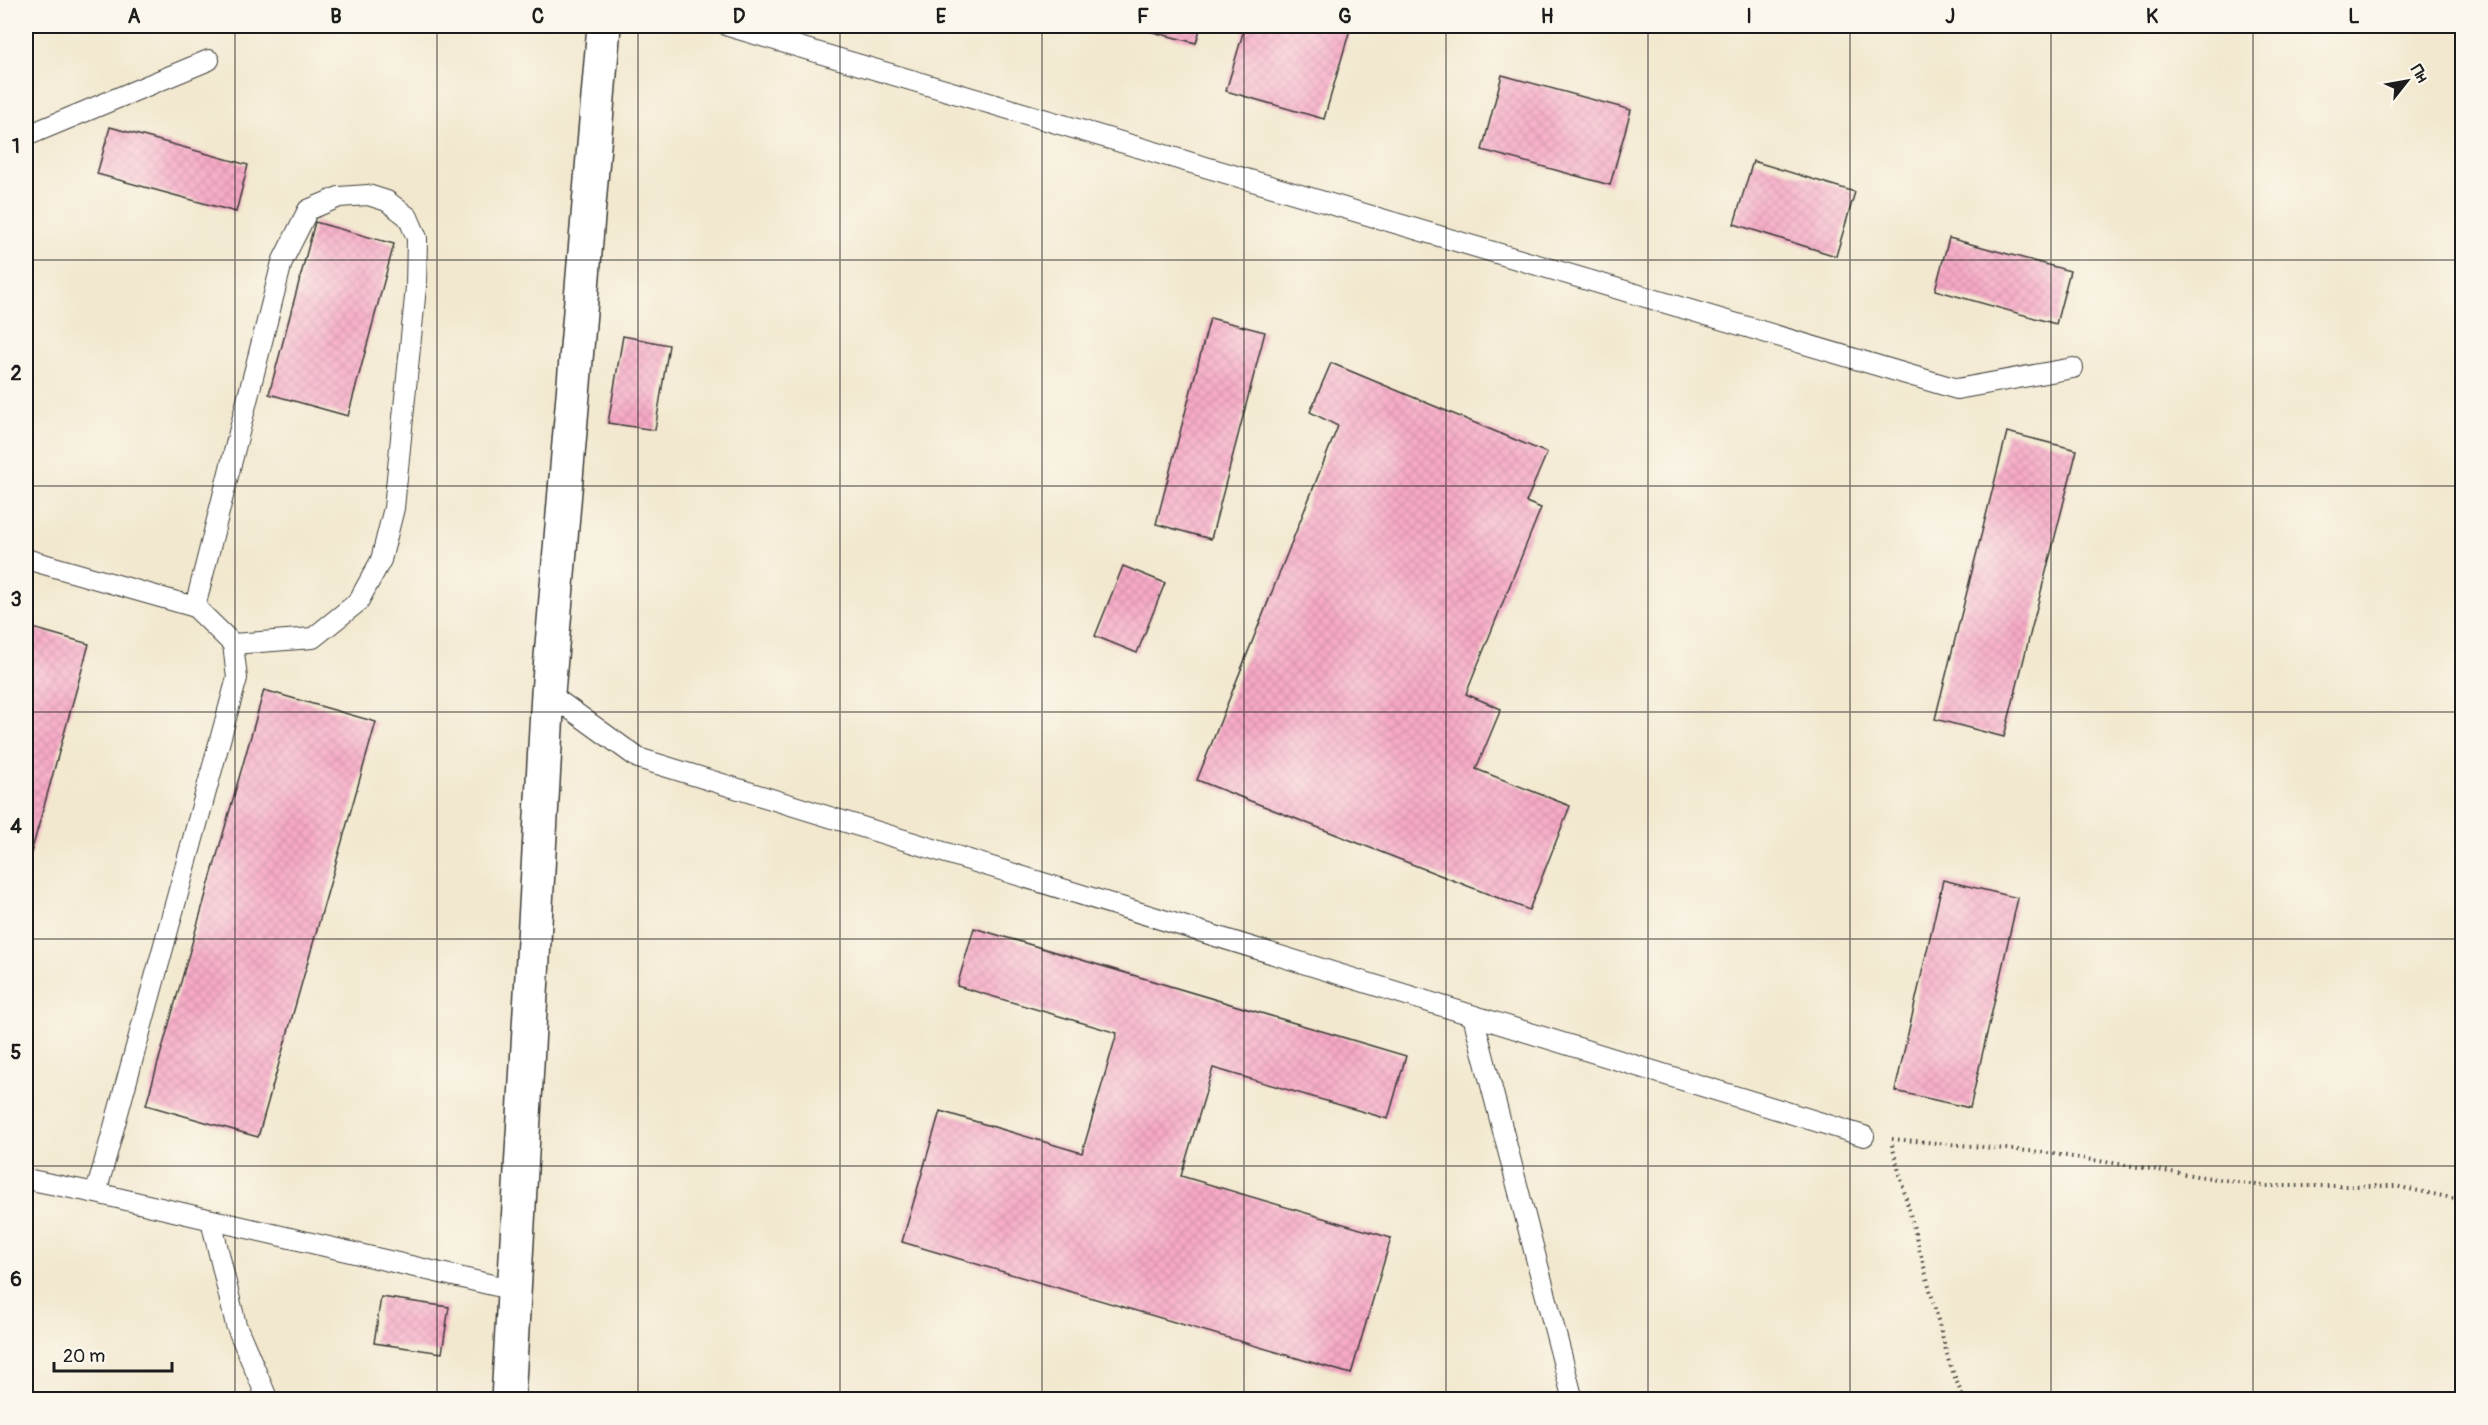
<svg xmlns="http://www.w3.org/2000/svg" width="2488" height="1425" font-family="Pangolin,sans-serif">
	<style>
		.building { fill: url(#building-cross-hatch) }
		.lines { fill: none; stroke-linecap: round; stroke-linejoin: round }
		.lane-casing { stroke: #3c3b37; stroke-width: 22 }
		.street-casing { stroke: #3c3b37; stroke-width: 36 }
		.path { stroke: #3c3b37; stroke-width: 4; stroke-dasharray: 1.5 4.5; stroke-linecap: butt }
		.lane { stroke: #fff; stroke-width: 20 }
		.street { stroke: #fff; stroke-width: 33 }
		.grid { fill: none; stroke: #1c1c1c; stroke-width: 1.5; stroke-opacity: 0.55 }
		.neatline { fill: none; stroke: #1c1c1c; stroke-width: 2 }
		.grid-label { font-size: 20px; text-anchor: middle; font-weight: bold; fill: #1c1c1c }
	</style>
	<defs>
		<pattern id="building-cross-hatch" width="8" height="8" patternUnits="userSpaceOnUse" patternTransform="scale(1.5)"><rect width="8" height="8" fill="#f7a9c6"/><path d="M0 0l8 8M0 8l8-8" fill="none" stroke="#d391aa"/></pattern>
	</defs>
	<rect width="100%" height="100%" fill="#fbf7ec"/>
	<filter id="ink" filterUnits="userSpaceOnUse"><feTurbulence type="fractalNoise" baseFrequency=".0167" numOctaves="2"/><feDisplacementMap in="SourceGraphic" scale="12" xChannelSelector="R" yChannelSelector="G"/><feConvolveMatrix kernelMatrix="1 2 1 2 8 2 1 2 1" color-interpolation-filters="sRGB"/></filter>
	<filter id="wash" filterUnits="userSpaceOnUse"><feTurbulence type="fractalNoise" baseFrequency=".008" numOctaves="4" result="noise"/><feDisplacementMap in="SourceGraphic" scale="24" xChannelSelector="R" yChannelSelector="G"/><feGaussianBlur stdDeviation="1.35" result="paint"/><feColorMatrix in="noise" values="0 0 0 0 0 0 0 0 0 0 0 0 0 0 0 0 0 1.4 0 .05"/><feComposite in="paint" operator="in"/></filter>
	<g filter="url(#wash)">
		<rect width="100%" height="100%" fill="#f2e8cf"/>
		<g id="blocks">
			<path class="building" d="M 1129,26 L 1201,26 L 1196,43 Z
				M 1245,26 L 1351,26 L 1324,119 L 1226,91 Z
				M 1502,75 L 1631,110 L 1610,185 L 1482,150 Z
				M 110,127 L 248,165 L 236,212 L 97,174 Z
				M 1753,161 L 1855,192 L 1836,256 L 1734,224 Z
				M 315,222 L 394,244 L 348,416 L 269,394 Z
				M 1949,238 L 2070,271 L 2056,324 L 1935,290 Z
				M 1210,318 L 1265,332 L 1211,539 L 1156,524 Z
				M 623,336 L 669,345 L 655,430 L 608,423 Z
				M 1331,363 L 1547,453 L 1526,502 L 1541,508 L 1466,694 L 1501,709 L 1476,769 L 1570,806 L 1529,910 L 1197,780 L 1338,426 L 1310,412 Z
				M 2007,432 L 2077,450 L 2004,737 L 1935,719 Z
				M 1123,566 L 1165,583 L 1137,653 L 1095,636 Z
				M 26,626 L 89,644 L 26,871 Z
				M 264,690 L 376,722 L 258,1137 L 146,1105 Z
				M 1943,880 L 2018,898 L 1970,1108 L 1895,1091 Z
				M 974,928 L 1406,1056 L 1388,1119 L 1213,1068 L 1181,1176 L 1391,1238 L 1351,1374 L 902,1242 L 940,1111 L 1082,1153 L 1117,1033 L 957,986 Z
				M 381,1297 L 449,1307 L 442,1353 L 374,1343 Z"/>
		</g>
	</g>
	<g filter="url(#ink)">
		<use href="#blocks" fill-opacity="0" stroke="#3c3b37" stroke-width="1.5"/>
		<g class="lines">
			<g class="lane-casing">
				<path id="lane" d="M 728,26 L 1957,389 L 2073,368
					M 26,136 L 209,60
					M 26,559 L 195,607 L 233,644 L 237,678 L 96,1193
					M 195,607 L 282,262 L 308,210 L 339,197 L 368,195 L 387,201 L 408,217 L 417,238 L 416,287 L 394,508 L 381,560 L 358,602 L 313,638 L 233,644
					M 548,693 L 638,758 L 1864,1136
					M 1473,1016 L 1573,1400
					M 26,1179 L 96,1193 L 514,1290
					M 211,1220 L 236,1325 L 268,1400"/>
			</g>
			<g class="street-casing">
				<path id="street" d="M 508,1400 L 548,693 L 604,26"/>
			</g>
			<path class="path" d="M 1892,1139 L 2040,1152 L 2263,1186 L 2395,1186 L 2462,1200
				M 1892,1145 L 1949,1362 L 1964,1400"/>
			<use href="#lane" class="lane"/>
			<use href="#street" class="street"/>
		</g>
	</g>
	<path class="grid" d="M 235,26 L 235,1400M 437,26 L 437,1400M 638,26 L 638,1400M 840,26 L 840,1400M 1042,26 L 1042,1400M 1244,26 L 1244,1400M 1446,26 L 1446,1400M 1648,26 L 1648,1400M 1850,26 L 1850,1400M 2051,26 L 2051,1400M 2253,26 L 2253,1400M 26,260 L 2462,260M 26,486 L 2462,486M 26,712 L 2462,712M 26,939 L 2462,939M 26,1166 L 2462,1166"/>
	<rect width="2488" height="1425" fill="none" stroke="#fbf7ec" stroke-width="66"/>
	<g transform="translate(2407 81) rotate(59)" stroke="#fbf7ec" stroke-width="4.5" paint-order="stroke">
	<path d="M0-4.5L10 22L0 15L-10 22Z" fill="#1c1c1c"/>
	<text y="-9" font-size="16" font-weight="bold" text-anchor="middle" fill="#1c1c1c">Пн</text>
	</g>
	<path d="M54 1362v9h118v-9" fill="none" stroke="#1c1c1c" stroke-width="3"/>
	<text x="63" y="1362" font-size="18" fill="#1c1c1c" stroke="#fbf7ec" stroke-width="4.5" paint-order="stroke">20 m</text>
	<rect x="33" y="33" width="2422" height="1359" class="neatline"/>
	<g class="grid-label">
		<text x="134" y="23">A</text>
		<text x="336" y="23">B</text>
		<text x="538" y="23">C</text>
		<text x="739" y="23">D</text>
		<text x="941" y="23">E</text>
		<text x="1143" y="23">F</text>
		<text x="1345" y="23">G</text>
		<text x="1547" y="23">H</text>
		<text x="1749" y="23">I</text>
		<text x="1950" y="23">J</text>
		<text x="2152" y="23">K</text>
		<text x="2354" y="23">L</text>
		<text x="16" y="153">1</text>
		<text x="16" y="380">2</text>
		<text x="16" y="606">3</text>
		<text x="16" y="833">4</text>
		<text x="16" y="1059">5</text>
		<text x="16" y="1286">6</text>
	</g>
</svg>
